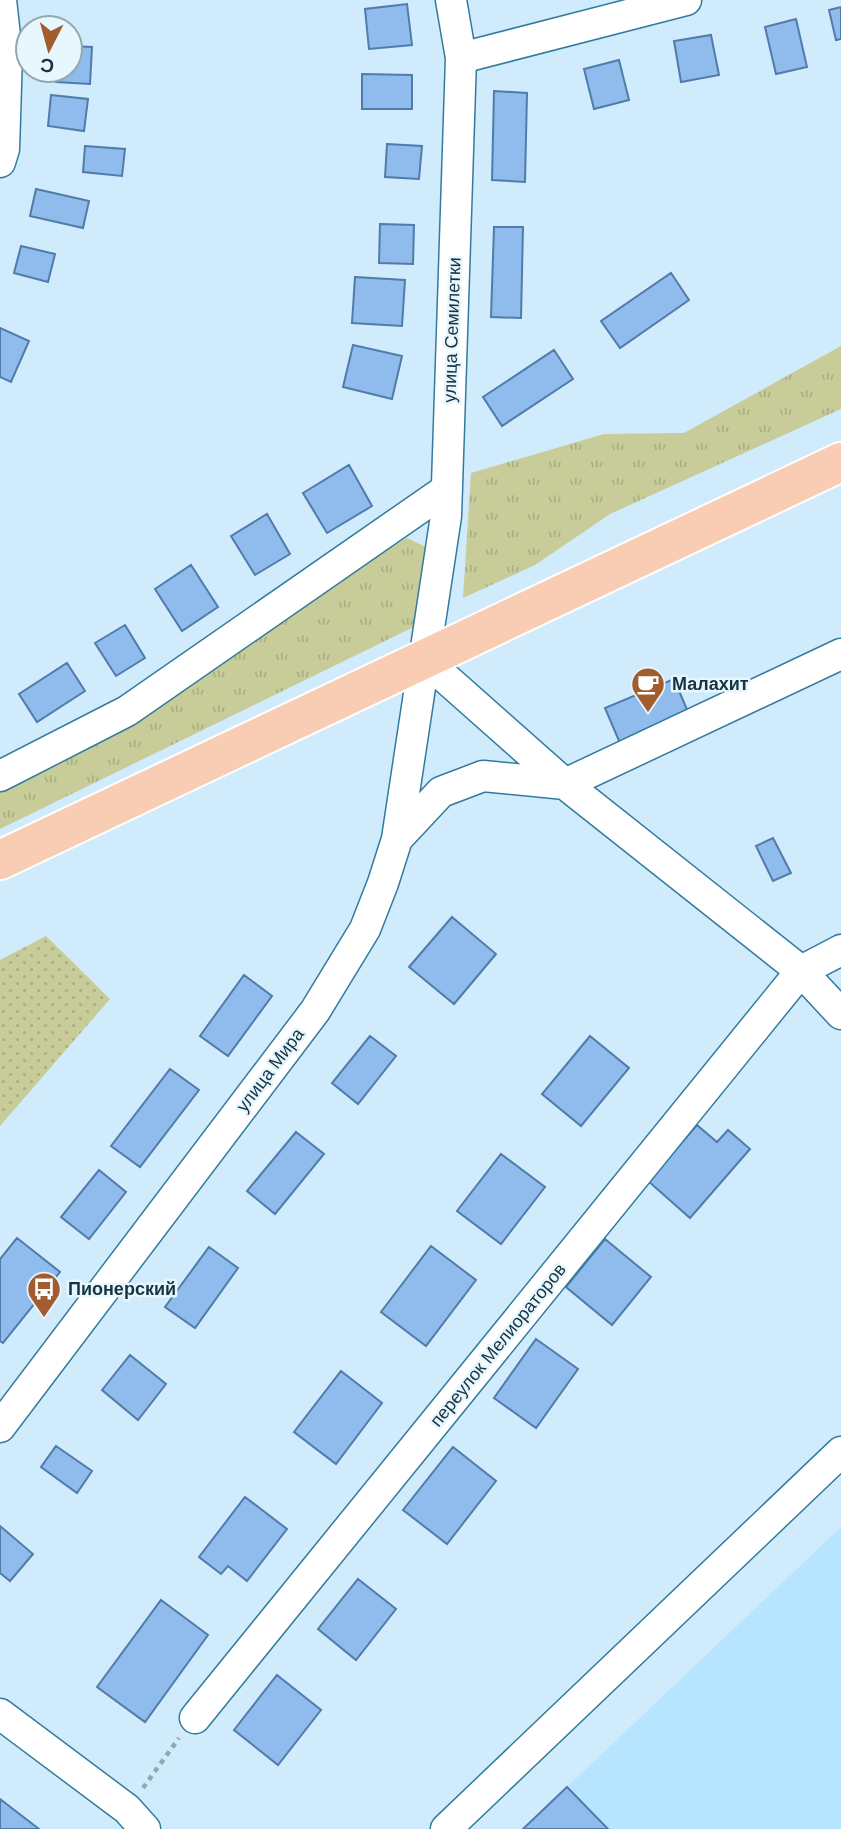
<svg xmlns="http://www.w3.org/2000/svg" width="841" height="1829" font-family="'DM Sans',sans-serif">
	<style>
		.built { fill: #b7e5ff }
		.grass { fill: url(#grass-tufts) }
		.park { fill: url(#park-dots) }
		.building { fill: #90bbed; stroke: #507bab; stroke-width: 2 }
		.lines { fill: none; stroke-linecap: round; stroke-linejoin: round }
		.minor-casing { stroke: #337b9e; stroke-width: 33 }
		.major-casing { stroke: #fff; stroke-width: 42 }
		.path { stroke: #8da9b8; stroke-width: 4.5; stroke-dasharray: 5 5; stroke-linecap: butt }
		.minor { stroke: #fff; stroke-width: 30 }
		.major { stroke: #f8cdb3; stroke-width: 38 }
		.labels { text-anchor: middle; stroke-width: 5; stroke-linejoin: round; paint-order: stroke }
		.street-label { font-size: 18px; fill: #153341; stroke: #e8f6fe }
		.poi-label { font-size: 18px; font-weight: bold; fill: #153341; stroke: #e8f6fe; text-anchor: start }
	</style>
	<defs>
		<pattern id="grass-tufts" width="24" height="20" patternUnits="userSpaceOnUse" patternTransform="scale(1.75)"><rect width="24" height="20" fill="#c7cc98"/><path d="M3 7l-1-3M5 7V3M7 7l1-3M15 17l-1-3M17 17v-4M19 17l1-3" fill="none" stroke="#aab084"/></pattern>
		<pattern id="park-dots" width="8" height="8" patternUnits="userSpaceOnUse" patternTransform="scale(1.75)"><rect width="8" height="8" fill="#c7cc98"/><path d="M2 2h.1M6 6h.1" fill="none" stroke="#aab084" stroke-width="1.8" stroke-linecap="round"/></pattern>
	</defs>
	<rect width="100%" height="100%" fill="#d0ebfb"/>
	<path class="built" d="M 841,1527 L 841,1829 L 608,1829 L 567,1787 Z"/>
	<path class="grass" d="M 841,346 L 841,409 L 610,514 L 535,565 L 463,598 L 471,473 L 604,434 L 684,433 Z
		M 407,538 L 428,548 L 430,619 L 0,829 L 0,786 L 60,763 L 179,690 L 288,608 Z"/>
	<path class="park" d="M 46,936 L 110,999 L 0,1126 L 0,960 Z"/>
	<path class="building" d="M 407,4 L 412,45 L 369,49 L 365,9 Z
		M 841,7 L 841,39 L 836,40 L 829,10 Z
		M 796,19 L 807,67 L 776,74 L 765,27 Z
		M 711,35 L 719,75 L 681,82 L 674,41 Z
		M 70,46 L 92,47 L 90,84 L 56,82 L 56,70 L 70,70 Z
		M 619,60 L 629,100 L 594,109 L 584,69 Z
		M 362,74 L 412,75 L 412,109 L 362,109 Z
		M 494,91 L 527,93 L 525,182 L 492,180 Z
		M 51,95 L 88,99 L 84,131 L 48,126 Z
		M 387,144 L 422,146 L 419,179 L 385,177 Z
		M 85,146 L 125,149 L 122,176 L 83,172 Z
		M 36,189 L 89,201 L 83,228 L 30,216 Z
		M 380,224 L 414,225 L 413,264 L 379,263 Z
		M 494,227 L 523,227 L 521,318 L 491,317 Z
		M 21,246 L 55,254 L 48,282 L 14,273 Z
		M 671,273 L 689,300 L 620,348 L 601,321 Z
		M 355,277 L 405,280 L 402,326 L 352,323 Z
		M 0,328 L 29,341 L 11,382 L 0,377 Z
		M 353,345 L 402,356 L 392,399 L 343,387 Z
		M 554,350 L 573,379 L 502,426 L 483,397 Z
		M 349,465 L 372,506 L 327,533 L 303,493 Z
		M 267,514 L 290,554 L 255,575 L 231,536 Z
		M 191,565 L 218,607 L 182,631 L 155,589 Z
		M 125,625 L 145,658 L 116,676 L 95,643 Z
		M 67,663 L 85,691 L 37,722 L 19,694 Z
		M 674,679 L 691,719 L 622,748 L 605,708 Z
		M 773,838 L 791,873 L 773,881 L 756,846 Z
		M 452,917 L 496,954 L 454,1004 L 409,967 Z
		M 244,975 L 272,996 L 228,1056 L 200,1036 Z
		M 370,1036 L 396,1056 L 358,1104 L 332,1083 Z
		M 590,1036 L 629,1068 L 581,1126 L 542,1094 Z
		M 170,1069 L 199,1090 L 140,1167 L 111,1146 Z
		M 697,1125 L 717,1142 L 728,1130 L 750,1149 L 690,1218 L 648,1181 Z
		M 296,1132 L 324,1154 L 275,1214 L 247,1191 Z
		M 501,1154 L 545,1187 L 501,1244 L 457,1211 Z
		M 99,1170 L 126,1192 L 89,1239 L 61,1217 Z
		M 17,1238 L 60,1272 L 3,1343 L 0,1341 L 0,1259 Z
		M 605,1239 L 651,1277 L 612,1325 L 566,1287 Z
		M 431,1246 L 476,1280 L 426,1346 L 381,1312 Z
		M 209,1247 L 238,1268 L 195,1328 L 165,1307 Z
		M 536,1339 L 578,1369 L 536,1428 L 494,1398 Z
		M 130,1355 L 166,1384 L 138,1420 L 102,1390 Z
		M 341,1371 L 382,1403 L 336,1464 L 294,1432 Z
		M 56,1446 L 92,1471 L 77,1493 L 41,1467 Z
		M 453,1447 L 496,1481 L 447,1544 L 403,1510 Z
		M 245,1497 L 287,1529 L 247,1581 L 228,1566 L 221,1574 L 199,1557 Z
		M 0,1526 L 33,1554 L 10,1581 L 0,1573 Z
		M 358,1579 L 396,1609 L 356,1660 L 318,1629 Z
		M 161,1600 L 208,1635 L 145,1722 L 97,1687 Z
		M 277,1675 L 321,1710 L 278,1765 L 234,1730 Z
		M 567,1787 L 608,1829 L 523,1829 Z
		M 0,1799 L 39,1829 L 0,1829 Z"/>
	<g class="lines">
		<g class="minor-casing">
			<path id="minor" d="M 461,58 L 686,0
				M 0,162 L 4,149 L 7,54 L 1,0
				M 424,659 L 565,784 L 801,971 L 841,1014
				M 0,776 L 127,711 L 447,489
				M 397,839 L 441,792 L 483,776 L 565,784 L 841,654
				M 0,1427 L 315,1011 L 365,929 L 383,883 L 397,839 L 446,516 L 461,58 L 451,0
				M 0,1714 L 127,1809 L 145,1829
				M 195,1718 L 801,971 L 841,950
				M 446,1829 L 841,1452"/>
		</g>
		<g class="major-casing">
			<path id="major" d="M 0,860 L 841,462"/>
		</g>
		<path class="path" d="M 143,1788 L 179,1738"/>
		<use href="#minor" class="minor"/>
		<use href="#major" class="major"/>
	</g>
	<defs>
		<g id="cafe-pin" transform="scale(1.75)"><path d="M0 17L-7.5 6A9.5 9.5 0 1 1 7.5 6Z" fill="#a15d2f" stroke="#e8f6fe"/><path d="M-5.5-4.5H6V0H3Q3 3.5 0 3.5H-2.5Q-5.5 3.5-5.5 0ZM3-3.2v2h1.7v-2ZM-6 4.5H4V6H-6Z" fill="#fff"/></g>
		<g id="bus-pin" transform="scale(1.75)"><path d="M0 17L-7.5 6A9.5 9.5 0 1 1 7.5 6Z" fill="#a15d2f" stroke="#e8f6fe"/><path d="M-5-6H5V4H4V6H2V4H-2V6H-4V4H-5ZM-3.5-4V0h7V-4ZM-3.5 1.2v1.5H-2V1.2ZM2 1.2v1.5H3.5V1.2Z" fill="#fff"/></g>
	</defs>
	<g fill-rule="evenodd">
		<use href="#cafe-pin" x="648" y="684"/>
		<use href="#bus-pin" x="44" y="1289"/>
	</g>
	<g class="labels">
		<g class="street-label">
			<text transform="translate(452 330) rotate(-88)" y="6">улица Семилетки</text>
			<text transform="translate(270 1070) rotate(-53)" y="6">улица Мира</text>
			<text transform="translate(498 1345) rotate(-51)" y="6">переулок Мелиораторов</text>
		</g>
		<g class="poi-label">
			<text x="672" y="690">Малахит</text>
			<text x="68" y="1295">Пионерский</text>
		</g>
	</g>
	<g transform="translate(49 49) rotate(186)"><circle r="33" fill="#e8f6fe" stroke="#94a8b2" stroke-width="2"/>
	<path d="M0-5L12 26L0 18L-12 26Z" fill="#a15d2f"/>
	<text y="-10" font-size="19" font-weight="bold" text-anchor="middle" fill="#153341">С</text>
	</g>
</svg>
